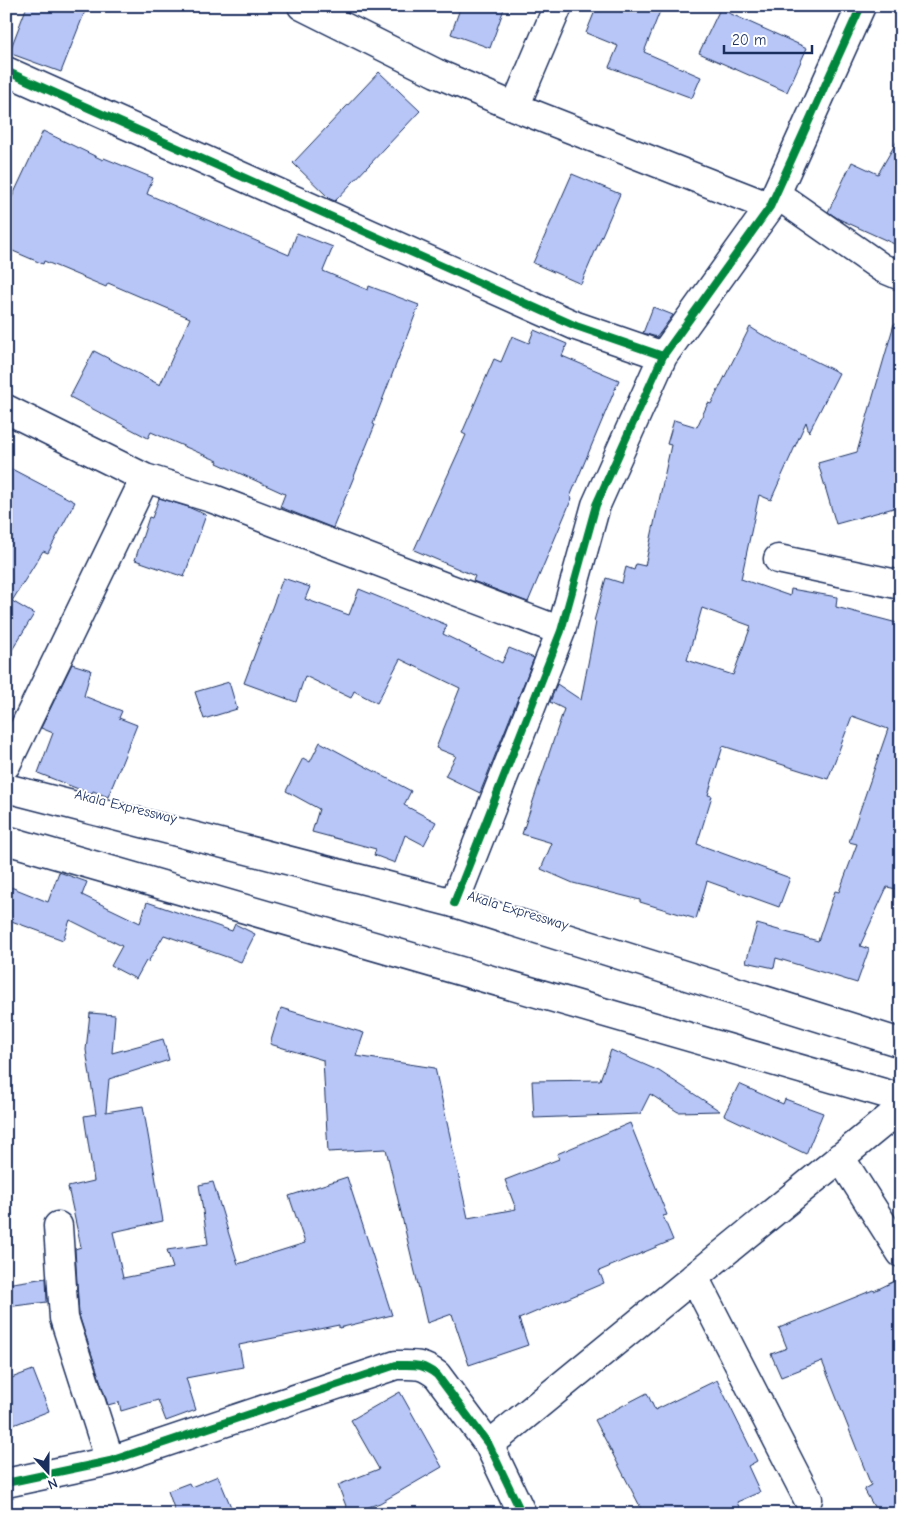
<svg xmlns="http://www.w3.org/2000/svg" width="907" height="1520" font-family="'Comic Neue',sans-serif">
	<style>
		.building { fill: #b7c6f6; stroke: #1b2f5e; fill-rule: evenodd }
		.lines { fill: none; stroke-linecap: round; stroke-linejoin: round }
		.minor-casing { stroke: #1b2f5e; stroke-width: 31 }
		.major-casing { stroke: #1b2f5e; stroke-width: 31 }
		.minor { stroke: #fff; stroke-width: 28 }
		.major { stroke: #fff; stroke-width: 28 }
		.cycleway-casing { stroke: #fff; stroke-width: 11 }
		.cycleway { stroke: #00873e; stroke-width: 8 }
		.labels { text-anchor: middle; stroke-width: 4; stroke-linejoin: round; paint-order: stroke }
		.street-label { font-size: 14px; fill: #1b2f5e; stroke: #fff }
	</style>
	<rect width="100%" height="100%" fill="#fff"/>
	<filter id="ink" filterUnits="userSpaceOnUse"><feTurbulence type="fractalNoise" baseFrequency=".02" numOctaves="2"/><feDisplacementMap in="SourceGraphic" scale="10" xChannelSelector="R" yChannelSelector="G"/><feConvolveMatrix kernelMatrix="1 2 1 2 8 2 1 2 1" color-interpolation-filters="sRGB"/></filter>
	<g filter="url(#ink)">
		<path class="building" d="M 27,6 L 87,6 L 61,72 L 9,53 Z
			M 461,6 L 505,6 L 490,48 L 451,34 Z
			M 597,6 L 662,6 L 644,52 L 701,77 L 692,98 L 609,67 L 618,46 L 586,33 Z
			M 720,9 L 807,48 L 787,92 L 699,53 Z
			M 379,72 L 420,111 L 335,201 L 330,199 L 293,163 Z
			M 43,131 L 103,160 L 104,158 L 153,178 L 147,194 L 289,255 L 297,233 L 333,247 L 323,271 L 368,290 L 369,286 L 419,305 L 373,424 L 375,425 L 333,528 L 280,507 L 285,494 L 217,463 L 218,461 L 151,432 L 148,438 L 70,397 L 94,351 L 160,385 L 190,318 L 108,283 L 106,287 L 44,261 L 43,264 L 6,248 L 6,210 Z
			M 901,134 L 901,247 L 839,219 L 828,212 L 852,162 L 878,174 Z
			M 572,174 L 620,194 L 581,284 L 533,263 Z
			M 653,307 L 673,315 L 657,337 L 643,333 Z
			M 894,324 L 901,325 L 901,506 L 836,524 L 818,463 L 857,452 Z
			M 750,327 L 761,334 L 839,373 L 809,432 L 806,422 L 771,500 L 759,495 L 741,579 L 790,596 L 791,589 L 837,597 L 836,607 L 901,624 L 901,890 L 887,887 L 860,946 L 869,949 L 857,983 L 776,958 L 774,968 L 746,962 L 757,924 L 818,941 L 835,891 L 839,892 L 857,844 L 849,842 L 888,729 L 852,716 L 828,779 L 723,746 L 708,795 L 712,796 L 697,844 L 790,878 L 779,907 L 707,881 L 696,919 L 640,902 L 640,900 L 573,883 L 541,869 L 552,843 L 522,834 L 564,709 L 550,702 L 557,684 L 581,700 L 596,622 L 594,621 L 606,578 L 622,583 L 626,567 L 634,570 L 636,564 L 645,566 L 671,445 L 667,444 L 674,420 L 697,427 L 708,403 L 711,404 ZM 702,608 L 751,626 L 733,675 L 687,660 Z
			M 534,330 L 567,344 L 562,356 L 619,380 L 570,497 L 572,498 L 528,602 L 473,581 L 475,576 L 414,550 L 466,435 L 462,433 L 494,359 L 501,362 L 512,336 L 529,343 Z
			M 6,466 L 75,502 L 48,553 L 43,551 L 12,601 L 34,614 L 6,660 Z
			M 159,498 L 188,507 L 206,515 L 184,577 L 135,560 L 149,517 L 152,518 Z
			M 283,578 L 310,587 L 305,599 L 349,615 L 359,589 L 447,625 L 443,634 L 502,663 L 509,648 L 534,658 L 480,793 L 445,776 L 456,756 L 436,748 L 460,688 L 400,659 L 377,703 L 354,691 L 351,698 L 305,676 L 296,702 L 244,683 Z
			M 72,664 L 91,670 L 84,696 L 122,711 L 119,718 L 137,725 L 108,797 L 93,791 L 91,794 L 38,773 L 53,733 L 41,728 Z
			M 229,682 L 237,709 L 204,719 L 195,692 Z
			M 320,742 L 411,791 L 404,805 L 436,822 L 424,845 L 405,835 L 395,863 L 374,855 L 376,849 L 312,832 L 319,809 L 286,791 L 303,758 L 310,762 Z
			M 59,872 L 87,882 L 82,895 L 140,923 L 147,902 L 232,931 L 235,924 L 255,934 L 241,962 L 164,935 L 148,962 L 146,961 L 136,979 L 111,966 L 122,946 L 70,920 L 63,940 L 6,919 L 6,885 L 48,902 Z
			M 281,1008 L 364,1033 L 356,1056 L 435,1068 L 468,1218 L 516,1209 L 505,1180 L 559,1159 L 557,1154 L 630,1123 L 667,1215 L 663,1216 L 673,1240 L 599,1271 L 604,1283 L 519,1319 L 528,1345 L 469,1365 L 452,1314 L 427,1323 L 386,1149 L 328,1152 L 323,1060 L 270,1044 Z
			M 90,1013 L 115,1015 L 112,1053 L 163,1039 L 169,1060 L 109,1079 L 106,1112 L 143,1106 L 163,1221 L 113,1232 L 123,1278 L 173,1268 L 167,1250 L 208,1244 L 199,1185 L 213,1182 L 238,1264 L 305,1243 L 289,1196 L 347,1177 L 392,1315 L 339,1328 L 339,1325 L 239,1345 L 243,1367 L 186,1378 L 196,1410 L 166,1421 L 158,1400 L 121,1411 L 119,1402 L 108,1405 L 79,1315 L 75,1249 L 81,1247 L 68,1187 L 94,1181 L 84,1116 L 96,1114 L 86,1050 Z
			M 611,1050 L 659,1071 L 720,1111 L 678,1112 L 650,1094 L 640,1114 L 534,1118 L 532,1081 L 600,1080 Z
			M 739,1084 L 783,1104 L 785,1099 L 823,1113 L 806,1154 L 724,1115 Z
			M 46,1278 L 47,1302 L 6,1307 L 6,1284 Z
			M 901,1278 L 901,1514 L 878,1514 L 864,1489 L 871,1485 L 822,1361 L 781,1377 L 771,1354 L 787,1348 L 779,1328 L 873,1290 L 874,1291 Z
			M 33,1370 L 49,1411 L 6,1428 L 6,1380 Z
			M 717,1380 L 757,1461 L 748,1466 L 760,1492 L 737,1502 L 742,1514 L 644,1514 L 595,1420 L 647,1393 L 655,1410 Z
			M 400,1392 L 442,1467 L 380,1503 L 349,1514 L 338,1485 L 379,1469 L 351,1420 Z
			M 218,1476 L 234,1514 L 176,1514 L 168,1491 L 189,1483 L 191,1487 Z"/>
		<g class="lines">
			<g class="minor-casing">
				<path id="minor" d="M 302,6 L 436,73 L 515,107 L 770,207
					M 6,71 L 576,326 L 663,356
					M 515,107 L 558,6
					M 776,194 L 882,268 L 901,276
					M 6,409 L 145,478 L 211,498 L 561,631
					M 778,559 L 901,585
					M 6,765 L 145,478
					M 454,903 L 561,631 L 596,505 L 663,356 L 770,207 L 861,6
					M 840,1157 L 901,1253
					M 58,1226 L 64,1318 L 110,1461
					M 694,1277 L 808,1499
					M 489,1445 L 901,1108
					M 6,1483 L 110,1461 L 396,1365 C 415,1365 421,1363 437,1375 L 489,1445 L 522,1514"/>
			</g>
			<g class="major-casing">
				<path id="major" d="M 6,788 L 454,903 L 901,1043
					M 6,840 L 901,1098"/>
			</g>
			<use href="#minor" class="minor"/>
			<use href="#major" class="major"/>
			<g class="cycleway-casing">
				<path id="cycleway" d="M 6,71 L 576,326 L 663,356
					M 454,903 L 561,631 L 596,505 L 663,356 L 770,207 L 861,6
					M 6,1483 L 110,1461 L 396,1365 C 415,1365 421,1363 437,1375 L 489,1445 L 522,1514"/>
			</g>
			<use href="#cycleway" class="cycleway"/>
		</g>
	</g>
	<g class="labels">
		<g class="street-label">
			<text transform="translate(126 806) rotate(14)" y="5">Akala Expressway</text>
			<text transform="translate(518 910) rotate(17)" y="5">Akala Expressway</text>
		</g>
	</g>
	<rect width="907" height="1520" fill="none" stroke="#fff" stroke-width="25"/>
	<rect x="12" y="12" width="882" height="1495" fill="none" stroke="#1b2f5e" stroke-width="2" filter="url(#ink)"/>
	<g transform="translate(48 1472) rotate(159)" stroke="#ffffff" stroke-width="4" paint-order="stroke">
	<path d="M0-4L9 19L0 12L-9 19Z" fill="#1b2f5e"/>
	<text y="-8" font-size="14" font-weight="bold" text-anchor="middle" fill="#1b2f5e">N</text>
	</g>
	<path d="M724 45v8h88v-8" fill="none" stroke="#1b2f5e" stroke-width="2.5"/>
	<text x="732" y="45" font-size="15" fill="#1b2f5e" stroke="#ffffff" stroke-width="4" paint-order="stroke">20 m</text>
</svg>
